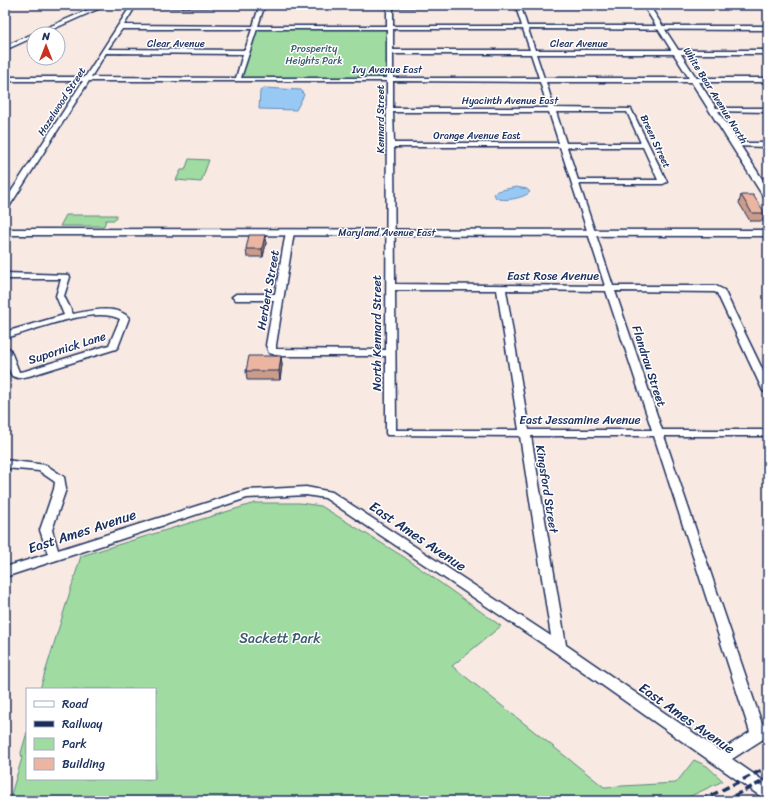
<svg xmlns="http://www.w3.org/2000/svg" width="773" height="806" font-family="Sriracha,sans-serif">
	<style>
		.green { fill: #a0dba1; stroke: #5e8580 }
		.water { fill: #97c9f4; stroke: #658bb8 }
		.lines { fill: none; stroke-linecap: round; stroke-linejoin: round }
		.minor-casing { stroke: #1b2f5e; stroke-width: 3 }
		.tertiary-casing { stroke: #1b2f5e; stroke-width: 3 }
		.secondary-casing { stroke: #1b2f5e; stroke-width: 3 }
		.minor { fill: #fff; fill-rule: evenodd }
		.tertiary { fill: #fff; fill-rule: evenodd }
		.secondary { fill: #fff; fill-rule: evenodd }
		.rail { stroke: #1b2f5e; stroke-width: 3.5; stroke-dasharray: 8 4; stroke-linecap: butt }
		.wall { fill: #cb9c8a; stroke: #1b2f5e }
		.shaded-wall { fill: #a57f71; stroke: #1b2f5e }
		.building { fill: #ecb5a1; stroke: #1b2f5e }
		.labels { text-anchor: middle; stroke-width: 3; stroke-linejoin: round; paint-order: stroke }
		.far-street-label { font-size: 10px; fill: #1b2f5e; stroke: #fff }
		.far-park-label { font-size: 10px; fill: #3c5a6f; stroke: #fff }
		.street-label { font-size: 12px; fill: #1b2f5e; stroke: #fff }
		.near-street-label { font-size: 14px; fill: #1b2f5e; stroke: #fff }
		.near-park-label { font-size: 14px; fill: #3c5a6f; stroke: #fff }
	</style>
	<rect width="100%" height="100%" fill="#f9e9e3"/>
	<filter id="ink" filterUnits="userSpaceOnUse"><feTurbulence type="fractalNoise" baseFrequency=".025" numOctaves="2"/><feDisplacementMap in="SourceGraphic" scale="8" xChannelSelector="R" yChannelSelector="G"/><feConvolveMatrix kernelMatrix="1 2 1 2 8 2 1 2 1" color-interpolation-filters="sRGB"/></filter>
	<g filter="url(#ink)">
		<path class="green" d="M 255,27 L 390,29 L 390,79 L 238,79 Z
			M 189,159 L 209,160 L 201,182 L 176,180 L 181,170 L 185,170 Z
			M 66,215 L 117,215 L 115,220 L 106,220 L 104,226 L 60,226 Z
			M 255,503 L 300,503 L 321,506 L 404,557 L 501,626 L 452,666 L 604,787 L 676,783 L 694,760 L 707,766 L 723,781 L 680,801 L 9,801 L 22,758 L 21,753 L 27,732 L 27,779 L 155,779 L 155,689 L 40,689 L 81,556 Z"/>
		<path class="water" d="M 264,88 L 301,90 L 304,95 L 296,110 L 259,109 L 260,91 Z
			M 516,187 L 527,189 L 530,192 C 524,198 504,202 496,198 L 494,194 L 497,191 Z"/>
		<g class="lines">
			<g class="minor-casing">
				<path id="minor" d="M 5,5 L 8,5 L 5,7 Z
					M 99,5 L 768,5 L 768,7 L 521,7 L 527,26 L 768,26 L 768,30 L 528,29 L 535,50 L 768,50 L 768,54 L 536,54 L 544,78 L 693,78 L 696,80 L 693,82 L 546,82 L 554,108 L 631,109 L 667,182 L 663,184 L 579,184 L 613,286 L 716,286 L 724,290 L 768,381 L 768,394 L 763,391 L 717,293 L 714,292 L 615,291 L 662,430 L 768,430 L 768,436 L 664,436 L 762,724 L 768,722 L 768,736 L 732,759 L 768,784 L 768,800 L 763,798 L 555,652 L 325,498 L 306,495 L 247,498 L 5,577 L 5,567 L 48,554 L 40,530 L 54,489 L 55,482 L 39,471 L 5,468 L 5,460 L 46,465 L 64,477 L 66,489 L 52,530 L 58,550 L 247,490 L 306,487 L 332,492 L 551,636 L 520,436 L 387,435 L 386,433 L 386,356 L 280,356 L 269,353 L 266,345 L 274,300 L 236,300 L 232,297 L 236,294 L 275,294 L 286,232 L 287,230 L 293,230 L 294,232 L 276,345 L 276,349 L 386,350 L 387,81 L 89,81 L 9,207 L 5,209 L 5,201 L 83,81 L 5,81 L 5,77 L 85,77 L 130,7 L 101,7 ZM 135,7 L 259,7 L 253,26 L 124,25 ZM 264,7 L 387,7 L 387,26 L 258,26 ZM 393,7 L 516,7 L 522,26 L 393,26 ZM 122,29 L 252,29 L 245,50 L 108,49 ZM 257,29 L 387,29 L 387,78 L 241,78 ZM 393,29 L 523,29 L 530,50 L 393,50 ZM 106,53 L 243,54 L 236,78 L 91,77 ZM 393,54 L 531,54 L 539,78 L 393,78 ZM 393,81 L 540,82 L 548,108 L 393,108 ZM 393,112 L 549,112 L 559,143 L 394,143 ZM 556,112 L 627,112 L 641,143 L 566,143 ZM 394,147 L 560,147 L 605,286 L 395,284 ZM 567,147 L 643,147 L 658,180 L 578,180 ZM 395,290 L 497,290 L 519,430 L 396,430 ZM 506,290 L 606,291 L 652,430 L 529,430 ZM 531,436 L 654,436 L 750,732 L 720,751 L 566,645 Z
					M 713,108 L 768,108 L 768,112 L 711,111 L 710,110 Z
					M 735,143 L 768,143 L 768,147 L 733,146 L 733,144 Z
					M 5,273 L 69,275 L 70,277 L 64,296 L 73,314 C 89,311 117,304 129,318 L 118,347 L 116,349 L 29,376 L 18,378 L 12,376 L 5,361 L 5,346 L 10,349 L 19,372 L 25,371 L 109,345 L 120,319 C 94,305 33,331 5,338 L 5,332 L 64,315 L 56,296 L 61,279 L 5,279 Z"/>
			</g>
			<g class="tertiary-casing">
				<path id="tertiary" d="M 99,5 L 107,5 L 42,34 L 34,34 L 34,37 L 5,50 L 5,46 Z
					M 690,78 L 768,78 L 768,82 L 690,82 Z"/>
			</g>
			<g class="secondary-casing">
				<path id="secondary" d="M 643,5 L 649,5 L 768,188 L 768,199 L 763,196 Z
					M 5,229 L 768,230 L 768,236 L 5,235 Z"/>
			</g>
			<use href="#minor" class="minor"/>
			<use href="#tertiary" class="tertiary"/>
			<use href="#secondary" class="secondary"/>
			<path class="rail" d="M 700,801 L 768,767
				M 723,801 L 768,779"/>
		</g>
		<path class="wall" d="M 741,195 L 765,213 L 763,221 L 750,221 L 739,203 Z
			M 265,235 L 266,243 L 263,257 L 247,257 L 246,249 Z
			M 281,356 L 282,365 L 280,380 L 247,380 L 246,371 Z"/>
		<path class="shaded-wall" d="M 265,235 L 266,243 L 263,257 L 262,249 Z
			M 281,356 L 282,365 L 280,380 L 279,371 Z"/>
		<path class="building" d="M 741,195 L 753,195 L 765,213 L 752,213 Z
			M 249,235 L 265,235 L 262,249 L 246,249 Z
			M 249,356 L 281,356 L 279,371 L 246,371 Z"/>
	</g>
	<g class="labels">
		<g class="far-street-label">
			<text x="176" y="47">Clear Avenue</text>
			<text x="579" y="47">Clear Avenue</text>
			<text x="387" y="73">Ivy Avenue East</text>
			<text transform="translate(716 95) rotate(58)" y="4">White Bear Avenue North</text>
			<text x="510" y="104">Hyacinth Avenue East</text>
			<text transform="translate(61 101) rotate(-57)" y="4">Hazelwood Street</text>
			<text transform="translate(380 119) rotate(-90)" y="4">Kennard Street</text>
			<text x="477" y="139">Orange Avenue East</text>
			<text transform="translate(656 141) rotate(65)" y="4">Breen Street</text>
			<text x="387" y="236">Maryland Avenue East</text>
		</g>
		<g class="far-park-label">
			<text x="314" y="52">Prosperity<tspan x="314" dy="12">Heights Park</tspan></text>
		</g>
		<g class="street-label">
			<text x="553" y="280">East Rose Avenue</text>
			<text transform="translate(268 290) rotate(-80)" y="4">Herbert Street</text>
			<text transform="translate(377 333) rotate(-90)" y="4">North Kennard Street</text>
			<text transform="translate(67 348) rotate(-18)" y="4">Supornick Lane</text>
			<text transform="translate(649 366) rotate(72)" y="4">Flandrau Street</text>
			<text x="580" y="424">East Jessamine Avenue</text>
			<text transform="translate(547 489) rotate(81)" y="4">Kingsford Street</text>
		</g>
		<g class="near-street-label">
			<text transform="translate(82 531) rotate(-18)" y="5">East Ames Avenue</text>
			<text transform="translate(418 536) rotate(34)" y="5">East Ames Avenue</text>
			<text transform="translate(687 718) rotate(35)" y="5">East Ames Avenue</text>
		</g>
		<g class="near-park-label">
			<text x="280" y="643">Sackett Park</text>
		</g>
	</g>
	<rect width="773" height="806" fill="none" stroke="#fff" stroke-width="20"/>
	<rect x="10" y="10" width="753" height="786" fill="none" stroke="#1b2f5e" stroke-width="1.5" filter="url(#ink)"/>
	<rect x="26" y="688" width="130" height="92" fill="#ffffff" stroke="#a4acbf"/>
	<rect x="34" y="701" width="20" height="6" fill="#ffffff" stroke="#a4acbf"/>
	<text x="62" y="708" font-size="12" fill="#1b2f5e">Road</text>
	<rect x="34" y="721" width="20" height="6" fill="#1b2f5e" stroke="#a4acbf"/>
	<text x="62" y="728" font-size="12" fill="#1b2f5e">Railway</text>
	<rect x="34" y="738" width="20" height="12" fill="#a0dba1" stroke="#a4acbf"/>
	<text x="62" y="748" font-size="12" fill="#1b2f5e">Park</text>
	<rect x="34" y="758" width="20" height="12" fill="#ecb5a1" stroke="#a4acbf"/>
	<text x="62" y="768" font-size="12" fill="#1b2f5e">Building</text>
	<g transform="translate(46 46)"><circle r="19" fill="#ffffff" stroke="#a4acbf"/>
	<path d="M0-3L7 15L0 10L-7 15Z" fill="#c8321e"/>
	<text y="-6" font-size="11" font-weight="bold" text-anchor="middle" fill="#1b2f5e">N</text>
	</g>
</svg>
